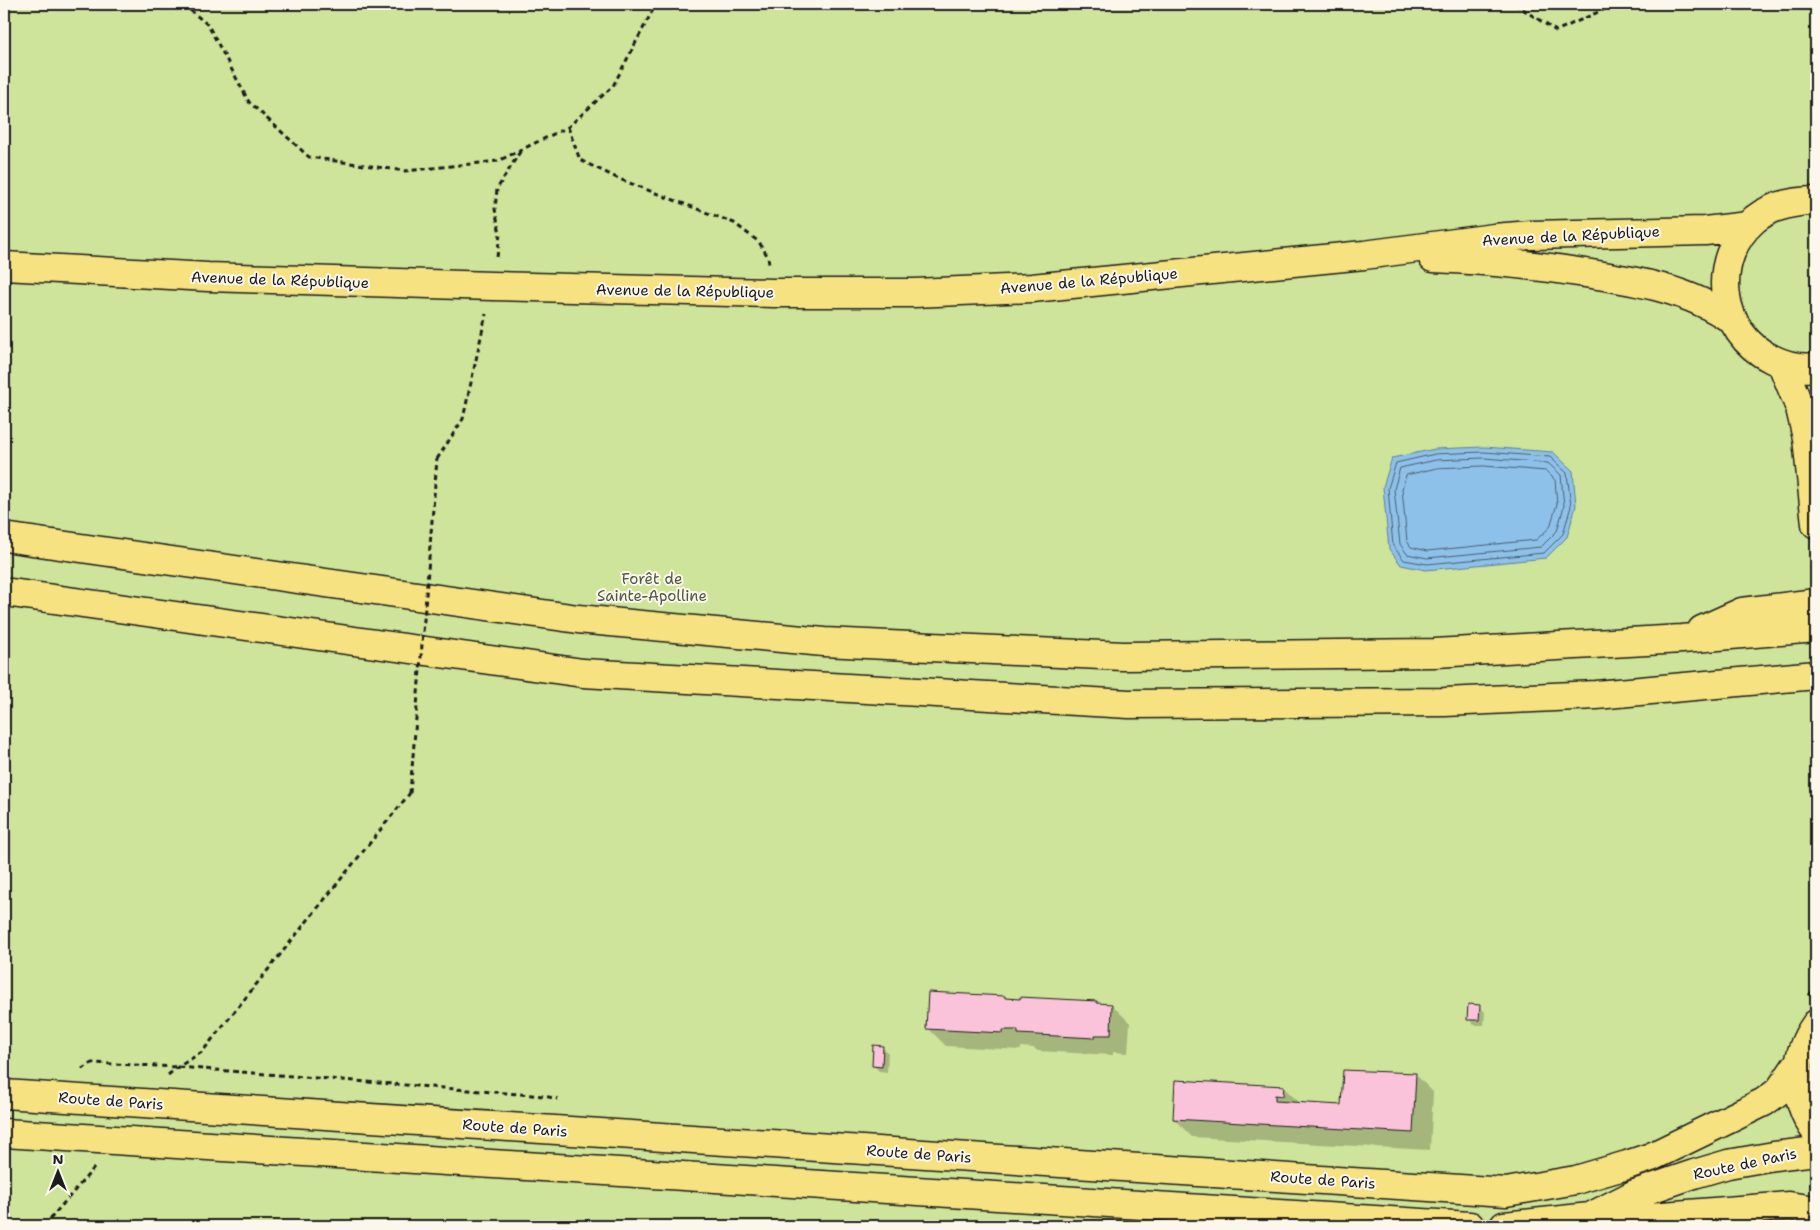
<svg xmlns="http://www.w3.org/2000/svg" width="1820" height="1230" font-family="'Shantell Sans',sans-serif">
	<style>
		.green { fill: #cde49a; stroke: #74805b }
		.water { fill: #8ec1ea; stroke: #607f98 }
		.shadow { fill: #0003 }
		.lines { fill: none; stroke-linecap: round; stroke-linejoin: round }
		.shore { stroke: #4a5e6e; stroke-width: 1 }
		.building { fill: #fbc3d9; stroke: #1c1c1c }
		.major-casing { stroke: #1c1c1c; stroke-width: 31 }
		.highway-casing { stroke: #1c1c1c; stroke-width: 31 }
		.path { stroke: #1c1c1c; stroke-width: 3; stroke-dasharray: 5 4; stroke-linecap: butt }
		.major { stroke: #f7e281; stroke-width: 28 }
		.highway { stroke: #f7e281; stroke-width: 28 }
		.path-bridge { stroke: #1c1c1c; stroke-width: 3; stroke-dasharray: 5 4; stroke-linecap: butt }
		.labels { text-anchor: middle; stroke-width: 4; stroke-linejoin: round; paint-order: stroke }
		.street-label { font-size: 15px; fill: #1c1c1c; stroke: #fbf7ec }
		.park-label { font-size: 15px; fill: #515842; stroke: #fbf7ec }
	</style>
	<rect width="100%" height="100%" fill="#fbf7ec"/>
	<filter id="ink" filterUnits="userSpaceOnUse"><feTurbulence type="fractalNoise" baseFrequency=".02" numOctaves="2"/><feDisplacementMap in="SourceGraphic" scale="10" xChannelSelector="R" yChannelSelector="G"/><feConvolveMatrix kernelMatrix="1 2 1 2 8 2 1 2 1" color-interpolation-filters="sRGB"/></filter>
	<g filter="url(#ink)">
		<path class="green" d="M 4,4 L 1816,4 L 1816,1226 L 4,1226 Z"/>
		<path class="water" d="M 1484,447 L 1553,452 L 1573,471 L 1576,506 L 1567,537 L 1546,558 L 1426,570 L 1401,565 L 1389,549 L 1383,487 L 1392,458 L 1435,449 Z"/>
		<path class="shadow" d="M 1006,1000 L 1097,1002 L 1098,1004 L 1112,1005 L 1130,1023 L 1128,1053 L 1113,1052 L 1113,1055 L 1038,1051 L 1034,1048 L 1021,1047 L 1021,1050 L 946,1046 L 928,1028 Z
			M 1479,1006 L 1485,1012 L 1484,1025 L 1474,1025 L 1469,1019 Z
			M 882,1047 L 888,1053 L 887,1072 L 879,1071 L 873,1065 Z
			M 1415,1074 L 1433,1092 L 1430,1150 L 1192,1137 L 1174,1119 L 1283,1087 L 1301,1104 L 1342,1107 Z"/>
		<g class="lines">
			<path class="shore" d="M 1484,452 L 1550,457 L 1567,473 L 1571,506 L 1563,534 L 1544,553 L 1427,564 L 1404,560 L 1393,546 L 1388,488 L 1396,463 L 1435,454 Z
				M 1484,458 L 1548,463 L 1561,475 L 1564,506 L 1557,531 L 1541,547 L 1427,558 L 1407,554 L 1400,544 L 1394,489 L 1400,468 L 1436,460 Z
				M 1484,466 L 1546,471 L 1555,480 L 1557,504 L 1550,527 L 1536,540 L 1427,551 L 1411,547 L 1407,541 L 1402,489 L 1406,475 L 1437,468 Z"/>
		</g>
		<path class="building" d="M 928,992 L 1005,996 L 1005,998 L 1020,999 L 1020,997 L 1097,1001 L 1097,1003 L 1112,1004 L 1111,1035 L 1095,1035 L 1095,1038 L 1018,1034 L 1018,1030 L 1003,1030 L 1003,1033 L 926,1029 Z
			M 1468,1004 L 1480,1005 L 1479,1020 L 1467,1020 Z
			M 873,1045 L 883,1046 L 882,1067 L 872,1066 Z
			M 1343,1070 L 1416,1073 L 1413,1133 L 1173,1119 L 1175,1080 L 1284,1086 L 1283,1096 L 1275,1095 L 1275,1101 L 1341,1105 Z"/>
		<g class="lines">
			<g class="major-casing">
				<path id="major" d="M 1816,201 C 1794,201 1773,205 1755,219 C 1709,258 1717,333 1772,359 C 1786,366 1801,369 1816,367
					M 1433,258 C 1484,260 1535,265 1585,273 C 1637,281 1689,289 1732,320
					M 4,266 L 208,277 L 492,286 L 774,293 L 914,293 L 1032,288 L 1364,255 L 1494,238 L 1531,235 L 1705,231 L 1748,226
					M 1782,364 L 1800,408 L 1807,438 L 1816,524
					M 1816,1024 C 1792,1057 1792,1099 1816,1132
					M 4,1094 L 1506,1192 L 1576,1180 L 1627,1165 L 1651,1157 L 1764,1102 L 1779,1091 L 1799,1062
					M 4,1133 L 1470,1226
					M 1594,1217 L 1650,1217 L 1789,1206 L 1816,1210
					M 1504,1226 L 1590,1217 L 1635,1194 L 1694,1174 L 1728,1164 L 1774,1156 L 1816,1151"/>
			</g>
			<g class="highway-casing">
				<path id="highway" d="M 4,537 L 578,619 L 824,642 L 1123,656 L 1435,653 L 1682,639 L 1816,628
					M 4,592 L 583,673 L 1129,704 L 1445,702 L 1596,695 L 1816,675
					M 1702,630 L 1742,612 L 1816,603"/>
			</g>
			<path class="path" d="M 183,4 L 208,25 L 249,102 L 309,157 L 405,171 L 498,161 L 568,127 L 613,86 L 656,4
				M 1515,4 L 1556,31 L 1616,4
				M 568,127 L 580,160 L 619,179 L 734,223 L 759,242 L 768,257 L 769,264
				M 497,257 L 500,234 L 495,209 L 497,189 L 521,150
				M 437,459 L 463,419 L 486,314
				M 1809,996 L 1816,985
				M 82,1069 L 92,1063 L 178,1067 L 544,1096 L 558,1099
				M 168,1075 L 178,1067 L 202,1052 L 410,793
				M 44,1226 L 94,1168"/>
			<use href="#major" class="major"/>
			<use href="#highway" class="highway"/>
			<path class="path-bridge" d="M 410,793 L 437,459"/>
		</g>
	</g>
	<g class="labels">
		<g class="street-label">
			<text transform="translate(1571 236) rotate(-3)" y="5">Avenue de la République</text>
			<text transform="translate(280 280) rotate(2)" y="5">Avenue de la République</text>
			<text transform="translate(1089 281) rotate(-5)" y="5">Avenue de la République</text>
			<text transform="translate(685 291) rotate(1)" y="5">Avenue de la République</text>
			<text transform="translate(111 1101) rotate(4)" y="5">Route de Paris</text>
			<text transform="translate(515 1128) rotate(4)" y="5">Route de Paris</text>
			<text transform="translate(919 1154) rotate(4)" y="5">Route de Paris</text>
			<text transform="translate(1745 1164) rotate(-12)" y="5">Route de Paris</text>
			<text transform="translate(1323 1180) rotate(4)" y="5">Route de Paris</text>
		</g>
		<g class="park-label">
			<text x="652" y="584">Forêt de<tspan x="652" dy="17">Sainte-Apolline</tspan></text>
		</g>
	</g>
	<rect width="1820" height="1230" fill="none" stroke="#fbf7ec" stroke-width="20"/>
	<rect x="10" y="10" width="1800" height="1210" fill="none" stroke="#1c1c1c" stroke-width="2" filter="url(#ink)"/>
	<g transform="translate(58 1172)" stroke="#fbf7ec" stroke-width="4" paint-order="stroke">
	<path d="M0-4L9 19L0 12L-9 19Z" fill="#1c1c1c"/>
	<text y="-8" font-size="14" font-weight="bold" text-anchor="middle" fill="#1c1c1c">N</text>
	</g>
</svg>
